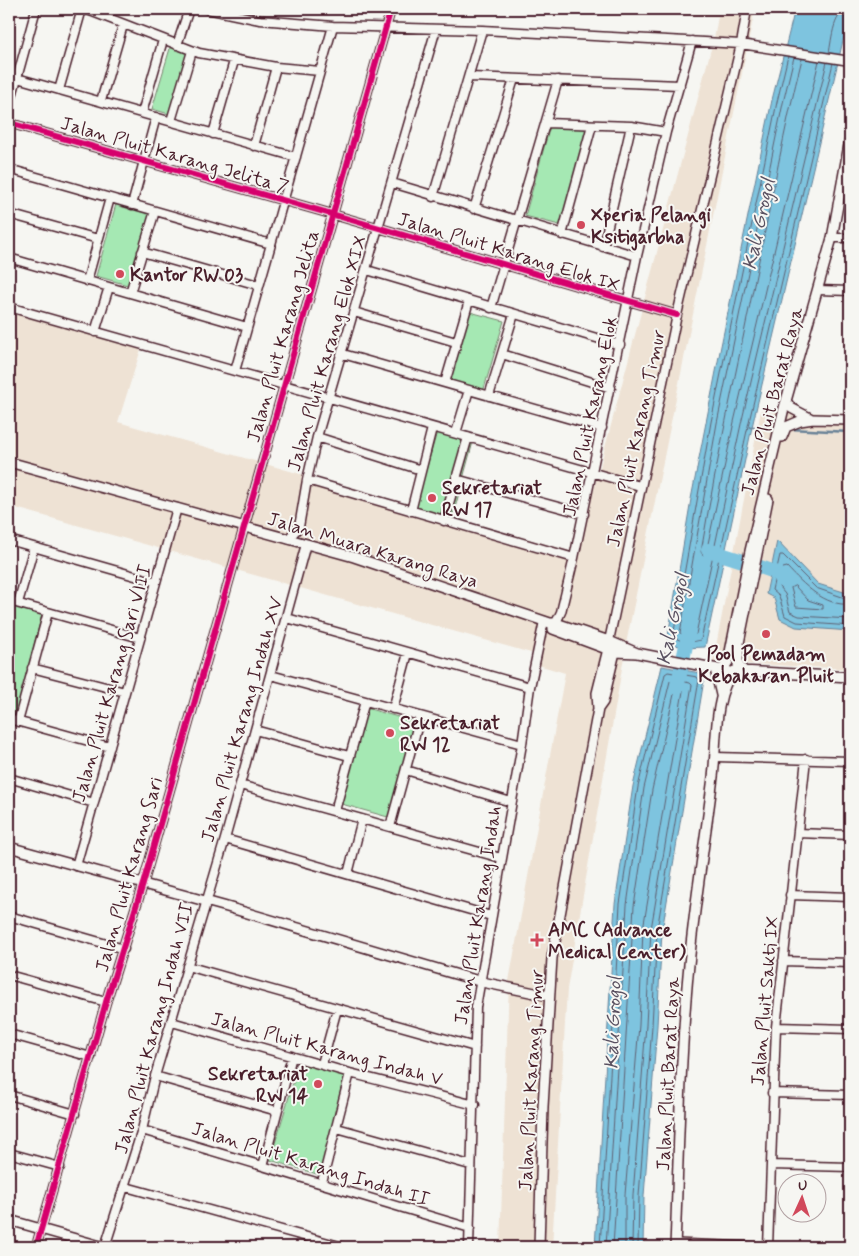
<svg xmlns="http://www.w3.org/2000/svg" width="859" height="1256" font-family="Mynerve,sans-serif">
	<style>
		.built { fill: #eee2d4 }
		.green { fill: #a5e8b3; stroke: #78846f }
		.water { fill: #7ec4df; stroke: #698297 }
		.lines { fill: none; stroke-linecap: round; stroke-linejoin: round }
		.shore { stroke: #5f6173; stroke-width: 1 }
		.stream { stroke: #698297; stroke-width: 2.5 }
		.river { stroke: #7ec4df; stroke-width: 14 }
		.minor-casing { stroke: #4a1f2b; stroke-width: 11 }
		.tertiary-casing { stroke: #4a1f2b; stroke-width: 12 }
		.minor { stroke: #f6f6f2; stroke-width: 8 }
		.tertiary { stroke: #f6f6f2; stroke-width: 9 }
		.cycleway-casing { stroke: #f6f6f2; stroke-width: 9 }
		.cycleway { stroke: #d6006c; stroke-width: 6 }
		.poi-dot { fill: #d1495b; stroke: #f6f6f2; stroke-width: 2 }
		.labels { text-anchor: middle; stroke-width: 4; stroke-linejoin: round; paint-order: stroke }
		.street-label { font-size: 19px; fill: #4a1f2b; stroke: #f6f6f2 }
		.poi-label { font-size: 19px; font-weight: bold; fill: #4a1f2b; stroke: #f6f6f2; text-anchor: start }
		.water-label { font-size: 20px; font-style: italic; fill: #5a5161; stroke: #f6f6f2 }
	</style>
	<rect width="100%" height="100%" fill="#f6f6f2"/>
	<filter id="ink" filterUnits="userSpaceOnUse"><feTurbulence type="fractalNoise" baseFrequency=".02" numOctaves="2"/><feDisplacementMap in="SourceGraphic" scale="10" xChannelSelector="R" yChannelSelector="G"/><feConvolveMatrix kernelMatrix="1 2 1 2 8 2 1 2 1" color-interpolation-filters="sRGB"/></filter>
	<g filter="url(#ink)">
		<path class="built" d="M 571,9 L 755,9 L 627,639 L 567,989 L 552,1247 L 500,1247 L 509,981 L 565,673 L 535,664 L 538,655 L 9,506 L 9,308 L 142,346 L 118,422 L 577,553 L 715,34 L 718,16 Z
			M 761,410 L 850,414 L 850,669 L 713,662 Z"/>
		<path class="green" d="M 171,45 L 195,52 L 176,116 L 152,109 Z
			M 550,126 L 589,127 L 563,226 L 525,216 Z
			M 116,204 L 151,214 L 131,286 L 96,276 Z
			M 470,312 L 504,321 L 483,392 L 447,382 Z
			M 437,432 L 473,442 L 452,519 L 415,508 Z
			M 9,605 L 42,615 L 15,717 L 9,715 Z
			M 366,708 L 423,724 L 395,819 L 338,803 Z
			M 300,1060 L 349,1074 L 320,1175 L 270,1160 Z"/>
		<path class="water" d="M 795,9 L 850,9 L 850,11 L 752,427 L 705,647 L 685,648 L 667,642 L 691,499 L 721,346 L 772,100 Z
			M 777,541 L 818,584 L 847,593 L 850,592 L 850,631 L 796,627 L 780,619 L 774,598 L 766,594 Z
			M 662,666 L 705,674 L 662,931 L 657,1026 L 644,1196 L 643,1247 L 595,1247 L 615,904 L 633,786 Z"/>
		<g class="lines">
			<path class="shore" d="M 829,53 C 832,39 833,10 850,9
				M 788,56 L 777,102 L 711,422 L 673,637 L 686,643 L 701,640 L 748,426 L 833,63
				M 794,57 L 783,103 L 717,423 L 680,633 L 687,637 L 696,634 L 741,424 L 827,62
				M 802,59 C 784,128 772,199 757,270 C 738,364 717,457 701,552 L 703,555 L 706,553 L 734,422 L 819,61
				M 795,586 L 808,600 L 823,605 L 823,609 L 796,607 L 791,588 Z
				M 850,597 L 845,598 L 816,588 L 783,555 L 780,555 L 772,590 L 779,596 L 785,616 L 797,622 L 850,626
				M 850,604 C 825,607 803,584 787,567 L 783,568 L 779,587 L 785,594 L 790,612 L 799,616 L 850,619
				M 600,1247 L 620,904 L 638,787 L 665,674 L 668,672 L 697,677 L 699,680 L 657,930 L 652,1026 L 639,1196 L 638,1247
				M 606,1247 L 627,905 L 644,788 L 670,681 L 672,679 L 690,683 L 692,685 L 651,929 L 646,1025 L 633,1195 L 632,1247
				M 613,1247 L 634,906 L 652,790 L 675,690 L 678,688 L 683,691 L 643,929 L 639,1025 L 625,1195 L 625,1247"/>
			<path class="stream" d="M 750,427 L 764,427
				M 789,429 L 850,432"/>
			<path class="river" d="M 708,550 L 746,562
				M 757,566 L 778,573 L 783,581
				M 677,688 L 689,631"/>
			<g class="minor-casing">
				<path id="minor" d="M 85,9 L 199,53 L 276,67 L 320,71
					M 207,9 L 260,20 L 333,26 L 482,30 L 741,44 L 850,61
					M 177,45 L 189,9
					M 470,77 L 680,85
					M 17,78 L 296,157
					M 59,90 L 82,9
					M 101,101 L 123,25
					M 9,107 L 36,9
					M 142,113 L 163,40
					M 171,121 L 192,51
					M 9,123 L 321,211 L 677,315
					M 546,123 L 631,126 L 666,132
					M 213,134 L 234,61
					M 254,146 L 276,67
					M 9,169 L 271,244
					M 392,183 L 637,256
					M 433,197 L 482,30
					M 132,205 L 156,117
					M 474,209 L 514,79
					M 9,214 L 98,239
					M 562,235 L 592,125
					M 832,238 L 850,238
					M 603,247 L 631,126
					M 142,252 L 258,285
					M 9,258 L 247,327
					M 367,270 L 620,345
					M 87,281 L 110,198
					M 818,290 L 850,291
					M 130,293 L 155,211
					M 9,307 L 640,486
					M 491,308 L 558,80
					M 354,312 L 456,342
					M 95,332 L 109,287
					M 343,354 L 602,428
					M 502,354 L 611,388
					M 235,371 L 333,26
					M 445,383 L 469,301
					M 489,396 L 514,314
					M 456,433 L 469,390
					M 317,437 L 421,470
					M 456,479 L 584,514
					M 307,480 L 574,558
					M 411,511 L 432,428
					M 444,521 L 468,437
					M 288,539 L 299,527 L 307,480 L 317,437 L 436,29
					M 9,540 L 156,582
					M 9,601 L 140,638
					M 18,603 L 34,547
					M 287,618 L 530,687
					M 554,627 L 561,612 L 574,558 L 637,256 L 666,132 L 692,41
					M 609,641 L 677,315 L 741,44 L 747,9
					M 32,668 L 125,692
					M 271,675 L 522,744
					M 393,709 L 408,653
					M 9,719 L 110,747
					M 18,722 L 48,612
					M 255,730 L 349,756
					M 716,757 L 850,761
					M 406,770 L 511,802
					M 9,778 L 94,803
					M 240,785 L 501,858
					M 335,811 L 365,701
					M 390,827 L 420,717
					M 798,833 L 850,835
					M 225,839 L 491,916
					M 76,866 L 177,508
					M 348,874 L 362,819
					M 790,895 L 850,897
					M 9,916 L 124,949
					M 783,961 L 850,963
					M 187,966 L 475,1047
					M 9,975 L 106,1002
					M 172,1022 L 350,1073 L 475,1105
					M 776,1027 L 850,1029
					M 9,1034 L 91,1057
					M 322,1064 L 337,1009
					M 155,1076 L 277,1111
					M 772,1093 L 850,1095
					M 9,1095 L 75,1114
					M 337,1128 L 470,1165
					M 142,1130 L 470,1228
					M 9,1153 L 60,1167
					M 771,1165 L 850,1167
					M 263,1166 L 292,1056
					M 322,1182 L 350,1073
					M 126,1187 L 343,1247
					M 36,1247 L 106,1002 L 143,884 L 391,9
					M 105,1247 L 142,1130 L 155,1076 L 225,839 L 306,544
					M 469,1247 L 476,1007 L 522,744 L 530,687 L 544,621
					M 768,1247 L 776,1027 L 806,759"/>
			</g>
			<g class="tertiary-casing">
				<path id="tertiary" d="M 786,401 L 791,408 L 810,418
					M 782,437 L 786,427 L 800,421 L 813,419 L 850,420
					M 9,462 L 354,557 L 550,623 L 556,623 L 609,641 L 637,653
					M 553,624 L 553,629 L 615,652 L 637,653 L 728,671
					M 715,669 L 721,695
					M 722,670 L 728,662 L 750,551 L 784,408 L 832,238 L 850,139
					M 741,671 L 850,677
					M 744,671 L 738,665 L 739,643 L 768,499
					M 598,709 L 597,693 L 608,649
					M 9,847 L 227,907 L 482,982 L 549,996
					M 9,1220 L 104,1247
					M 675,1244 L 751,1247
					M 539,1247 L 543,1107 L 552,958 L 598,709 L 603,702 L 615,652
					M 675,1247 C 679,1147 680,1045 691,945 C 697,889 706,833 713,777 C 717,746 713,694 734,671"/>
			</g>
			<use href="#minor" class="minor"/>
			<use href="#tertiary" class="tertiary"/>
			<g class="cycleway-casing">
				<path id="cycleway" d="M 9,123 L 321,211 L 677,315
					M 36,1247 L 106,1002 L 143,884 L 391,9"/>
			</g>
			<use href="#cycleway" class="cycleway"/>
		</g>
	</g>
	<g class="poi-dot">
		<circle cx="581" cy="225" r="5"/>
		<circle cx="120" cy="274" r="5"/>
		<circle cx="432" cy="498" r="5"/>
		<circle cx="766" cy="634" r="5"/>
		<circle cx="390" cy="733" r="5"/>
		<path d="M534.5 932.5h5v5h5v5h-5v5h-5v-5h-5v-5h5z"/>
		<circle cx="318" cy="1084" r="5"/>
	</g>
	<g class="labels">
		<g class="street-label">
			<text transform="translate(175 154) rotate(16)" y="7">Jalan Pluit Karang Jelita 7</text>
			<text transform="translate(509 251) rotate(17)" y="7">Jalan Pluit Karang Elok IX</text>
			<text transform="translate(282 336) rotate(-74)" y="7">Jalan Pluit Karang Jelita</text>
			<text transform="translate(326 353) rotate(-74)" y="7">Jalan Pluit Karang Elok XIX</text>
			<text transform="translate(771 401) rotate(-75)" y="7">Jalan Pluit Barat Raya</text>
			<text transform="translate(589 416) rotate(-78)" y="7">Jalan Pluit Karang Elok</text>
			<text transform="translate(635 438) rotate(-78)" y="7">Jalan Pluit Karang Timur</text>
			<text transform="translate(373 549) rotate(17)" y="7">Jalan Muara Karang Raya</text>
			<text transform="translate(111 683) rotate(-74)" y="7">Jalan Pluit Karang Sari VIII</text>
			<text transform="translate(241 719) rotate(-74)" y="7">Jalan Pluit Karang Indah XV</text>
			<text transform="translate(128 874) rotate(-74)" y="7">Jalan Pluit Karang Sari</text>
			<text transform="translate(477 915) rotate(-81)" y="7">Jalan Pluit Karang Indah</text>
			<text transform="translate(764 1001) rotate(-85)" y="7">Jalan Pluit Sakti IX</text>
			<text transform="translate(153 1028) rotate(-75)" y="7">Jalan Pluit Karang Indah VII</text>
			<text transform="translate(327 1048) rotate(15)" y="7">Jalan Pluit Karang Indah V</text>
			<text transform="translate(667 1074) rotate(-87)" y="7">Jalan Pluit Barat Raya</text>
			<text transform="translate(530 1080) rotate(-87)" y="7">Jalan Pluit Karang Timur</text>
			<text transform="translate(311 1163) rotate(17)" y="7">Jalan Pluit Karang Indah II</text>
		</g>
		<g class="poi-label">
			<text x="591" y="221">Xperia Pelangi<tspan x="591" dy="22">Ksitigarbha</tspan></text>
			<text x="130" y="281">Kantor RW 03</text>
			<text x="442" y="494">Sekretariat<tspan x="442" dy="22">RW 17</tspan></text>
			<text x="766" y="660" text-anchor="middle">Pool Pemadam<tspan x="766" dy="22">Kebakaran Pluit</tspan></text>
			<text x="400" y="729">Sekretariat<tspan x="400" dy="22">RW 12</tspan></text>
			<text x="548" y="936">AMC (Advance<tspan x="548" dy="22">Medical Center)</tspan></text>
			<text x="308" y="1080" text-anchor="end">Sekretariat<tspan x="308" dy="22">RW 14</tspan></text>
		</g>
		<g class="water-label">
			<text transform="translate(758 224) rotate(-78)" y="7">Kali Grogol</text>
			<text transform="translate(672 619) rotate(-78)" y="7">Kali Grogol</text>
			<text transform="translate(612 1023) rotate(-88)" y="7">Kali Grogol</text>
		</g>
	</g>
	<rect width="859" height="1256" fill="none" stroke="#f6f6f2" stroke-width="30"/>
	<rect x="15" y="15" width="829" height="1226" fill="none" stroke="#4a1f2b" stroke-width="2" filter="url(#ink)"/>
	<g transform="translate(802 1198) rotate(3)"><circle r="24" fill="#f6f6f2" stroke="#b1a0a2"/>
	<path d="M0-4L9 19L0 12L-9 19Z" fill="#d1495b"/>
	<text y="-8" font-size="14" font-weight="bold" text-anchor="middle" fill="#4a1f2b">U</text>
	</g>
</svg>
